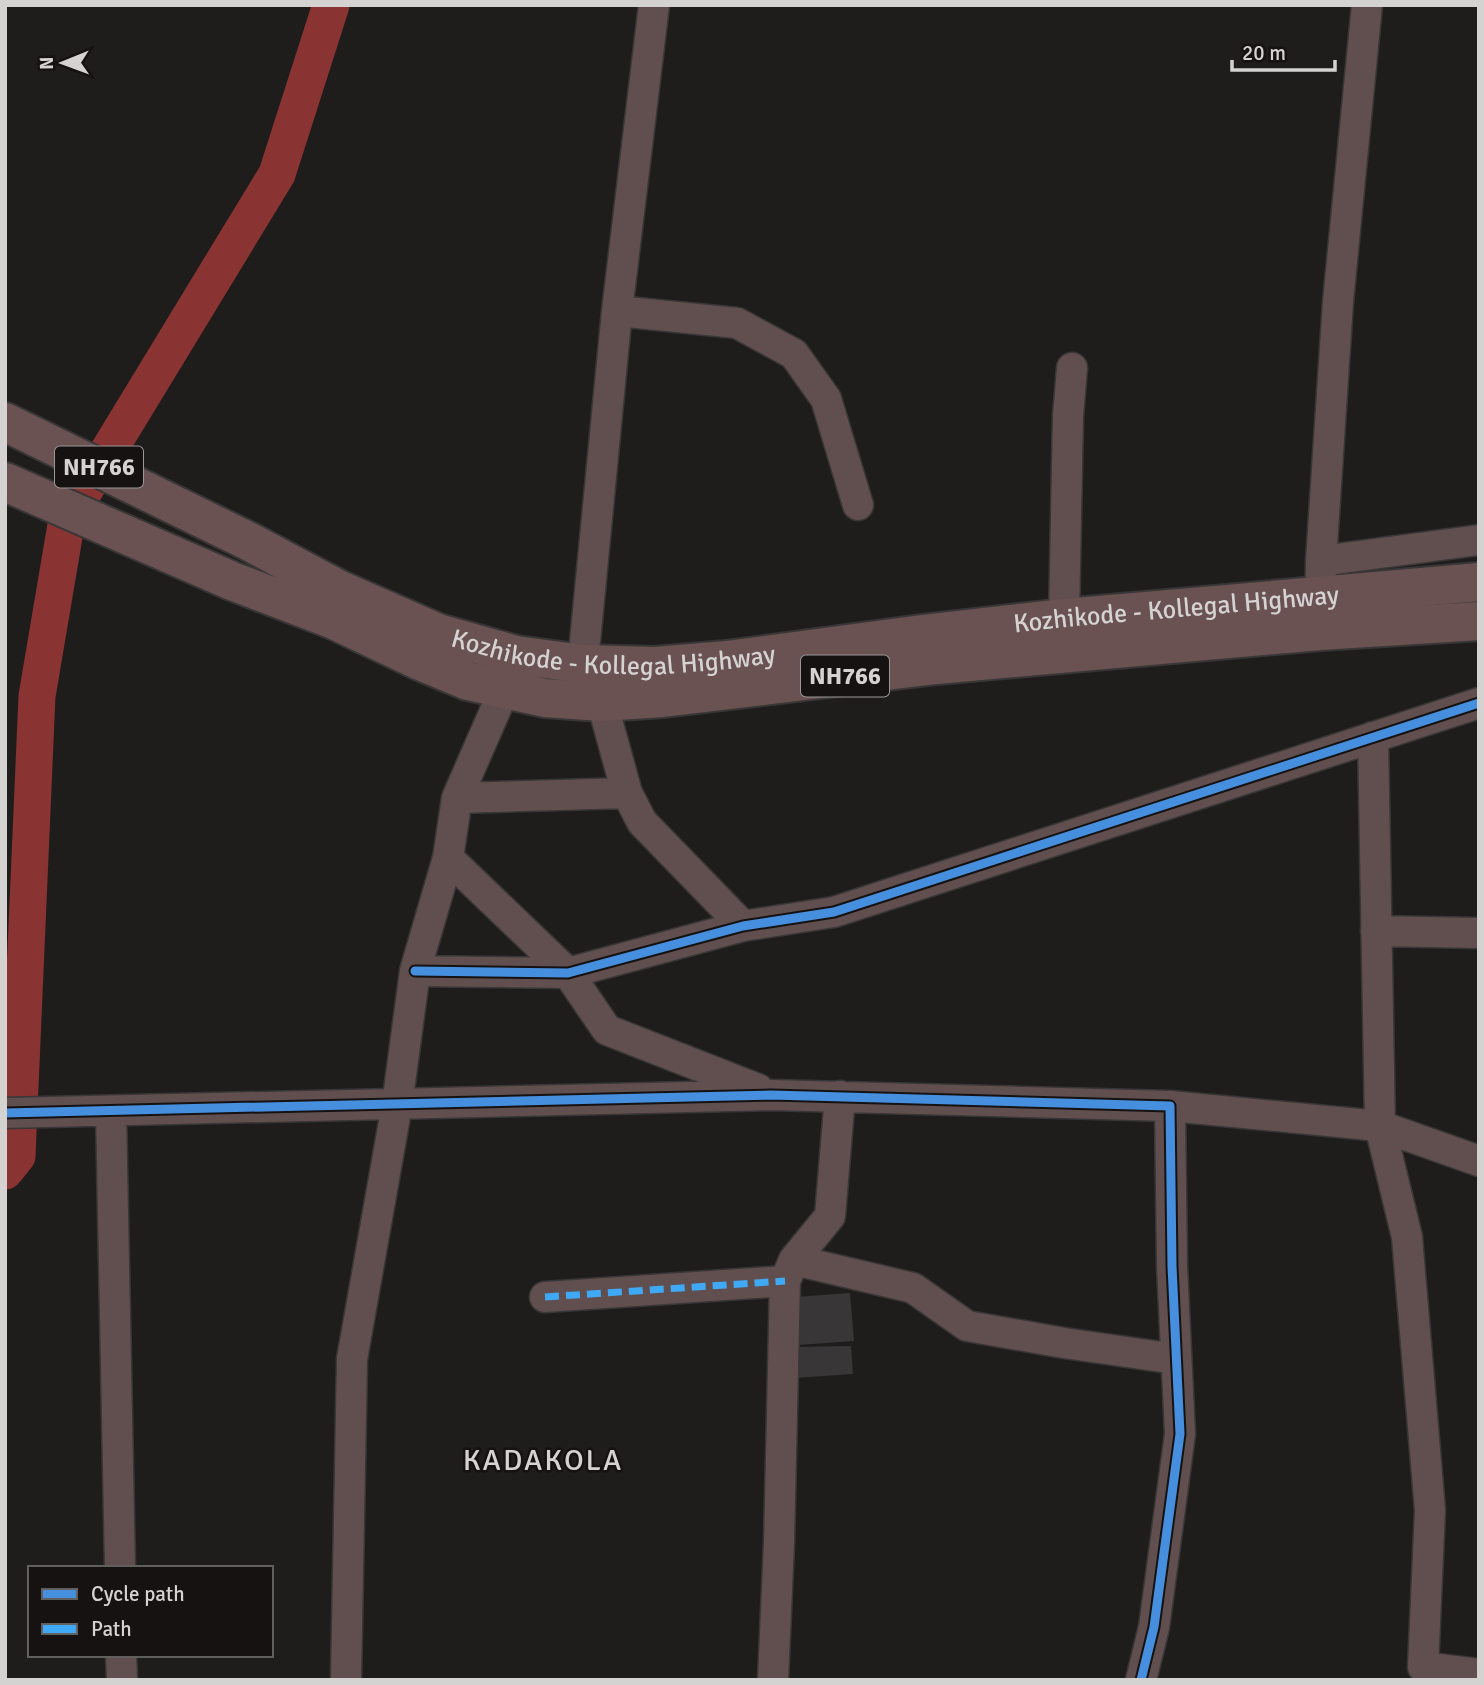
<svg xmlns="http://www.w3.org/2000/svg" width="1484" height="1685" font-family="Signika,sans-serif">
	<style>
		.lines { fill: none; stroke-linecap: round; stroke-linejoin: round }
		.canal { stroke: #893432; stroke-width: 37 }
		.building { fill: #383636 }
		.minor-casing { stroke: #383636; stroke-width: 33 }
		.trunk-casing { stroke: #383636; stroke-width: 42 }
		.minor { stroke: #604f4e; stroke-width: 30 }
		.trunk { stroke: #6a5252; stroke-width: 38 }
		.quiet { stroke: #3fa9f5; stroke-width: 7; stroke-dasharray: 14 7; stroke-linecap: butt }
		.cycleway-casing { stroke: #161212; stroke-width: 13 }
		.cycleway { stroke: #468fdf; stroke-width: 9 }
		.labels { text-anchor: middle; stroke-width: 5; stroke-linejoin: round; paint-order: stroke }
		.shield { fill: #161212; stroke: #9c9898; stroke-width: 2 }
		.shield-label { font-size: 24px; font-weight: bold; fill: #d5d2d2 }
		.street-label { font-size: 26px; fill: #d5d2d2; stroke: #161212 }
		.quarter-label { font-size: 30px; letter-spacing: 2px; fill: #d5d2d2; stroke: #161212 }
	</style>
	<rect width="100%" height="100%" fill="#1f1c1c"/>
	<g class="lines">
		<path class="canal" d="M 5,1171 L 17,1156 L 37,696 L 67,519 L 277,174 L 331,5"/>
	</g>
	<path class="building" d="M 850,1293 L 854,1341 L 798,1345 L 795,1297 Z
		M 851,1346 L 853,1374 L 794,1378 L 792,1347 Z"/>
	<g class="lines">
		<g class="minor-casing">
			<path id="minor" d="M 617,311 L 737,323 L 794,354 L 826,399 L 858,505
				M 1321,561 L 1479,540
				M 1320,617 L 1321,561 L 1338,302 L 1367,5
				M 1064,618 L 1068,416 L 1072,368
				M 581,683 L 617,311 L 654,5
				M 505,688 L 457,798 L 448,858 L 568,973 L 607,1030 L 758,1089
				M 602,702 L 627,793 L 642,822 L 743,926
				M 1373,737 L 1380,1126 L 1407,1237 L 1430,1510 L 1423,1667 L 1479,1674
				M 457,798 L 627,793
				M 1376,931 L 1479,933
				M 415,971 L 568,973 L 743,926 L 834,912 L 1479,703
				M 1170,1106 L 1380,1126 L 1479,1161
				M 111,1111 L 120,1568
				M 5,1113 L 771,1095 L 1170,1106 L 1172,1266 L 1180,1434 L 1154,1627 L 1141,1680
				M 794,1260 L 913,1288 L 967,1326 L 1064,1343 L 1176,1359
				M 545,1297 L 785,1281
				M 121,1655 L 122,1680
				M 346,1680 L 352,1359 L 397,1105 L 415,971 L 448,858
				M 773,1680 L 779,1543 L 785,1281 L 794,1260 L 830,1216 L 840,1096"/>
		</g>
		<g class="trunk-casing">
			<g id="trunk">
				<path id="s1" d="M 5,422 L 250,542 L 340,590 L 438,633 L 516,655 L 583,664 L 655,666 L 727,660 L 922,634 L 1064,618 L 1479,582"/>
				<path d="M 5,482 L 232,581 L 334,620 L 420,661 L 468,681 L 545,698 L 602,702 L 663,698 L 936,665 L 1320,631 L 1479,621"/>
			</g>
		</g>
		<use href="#minor" class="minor"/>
		<use href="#trunk" class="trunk"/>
		<path class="quiet" d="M 545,1297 L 785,1281"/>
		<g class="cycleway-casing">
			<path id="cycleway" d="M 415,971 L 568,973 L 743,926 L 834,912 L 1479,703
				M 5,1113 L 771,1095 L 1170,1106 L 1172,1266 L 1180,1434 L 1154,1627 L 1141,1680"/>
		</g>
		<use href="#cycleway" class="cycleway"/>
	</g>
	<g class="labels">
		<g class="shield">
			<rect x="55" y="446.5" width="88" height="41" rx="5"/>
			<rect x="801" y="655.5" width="88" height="41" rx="5"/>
		</g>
		<g class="shield-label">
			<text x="99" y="475">NH766</text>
			<text x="845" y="684">NH766</text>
		</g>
		<g class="street-label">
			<text dy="9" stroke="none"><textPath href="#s1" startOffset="1227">Kozhikode - Kollegal Highway</textPath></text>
			<text dy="9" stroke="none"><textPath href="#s1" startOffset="660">Kozhikode - Kollegal Highway</textPath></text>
		</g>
		<g class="quarter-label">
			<text x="543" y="1470">KADAKOLA</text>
		</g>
	</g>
	<rect width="1484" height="1685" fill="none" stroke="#d5d2d2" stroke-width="14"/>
	<rect x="28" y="1566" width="245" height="91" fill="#161212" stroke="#625f5f" stroke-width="2"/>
	<rect x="42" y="1589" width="35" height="10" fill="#468fdf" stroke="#625f5f" stroke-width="2"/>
	<text x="91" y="1601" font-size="21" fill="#d5d2d2">Cycle path</text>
	<rect x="42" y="1624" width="35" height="10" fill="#3fa9f5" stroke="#625f5f" stroke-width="2"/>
	<text x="91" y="1636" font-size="21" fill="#d5d2d2">Path</text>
	<g transform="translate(63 63) rotate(269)" stroke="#161212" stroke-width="5" paint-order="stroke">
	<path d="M0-5L12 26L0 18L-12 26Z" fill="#d5d2d2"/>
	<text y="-10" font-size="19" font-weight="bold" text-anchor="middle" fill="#d5d2d2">N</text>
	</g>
	<path d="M1232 60v10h103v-10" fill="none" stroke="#d5d2d2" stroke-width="3.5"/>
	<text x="1242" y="60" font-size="21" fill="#d5d2d2" stroke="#161212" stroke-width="5" paint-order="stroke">20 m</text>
</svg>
